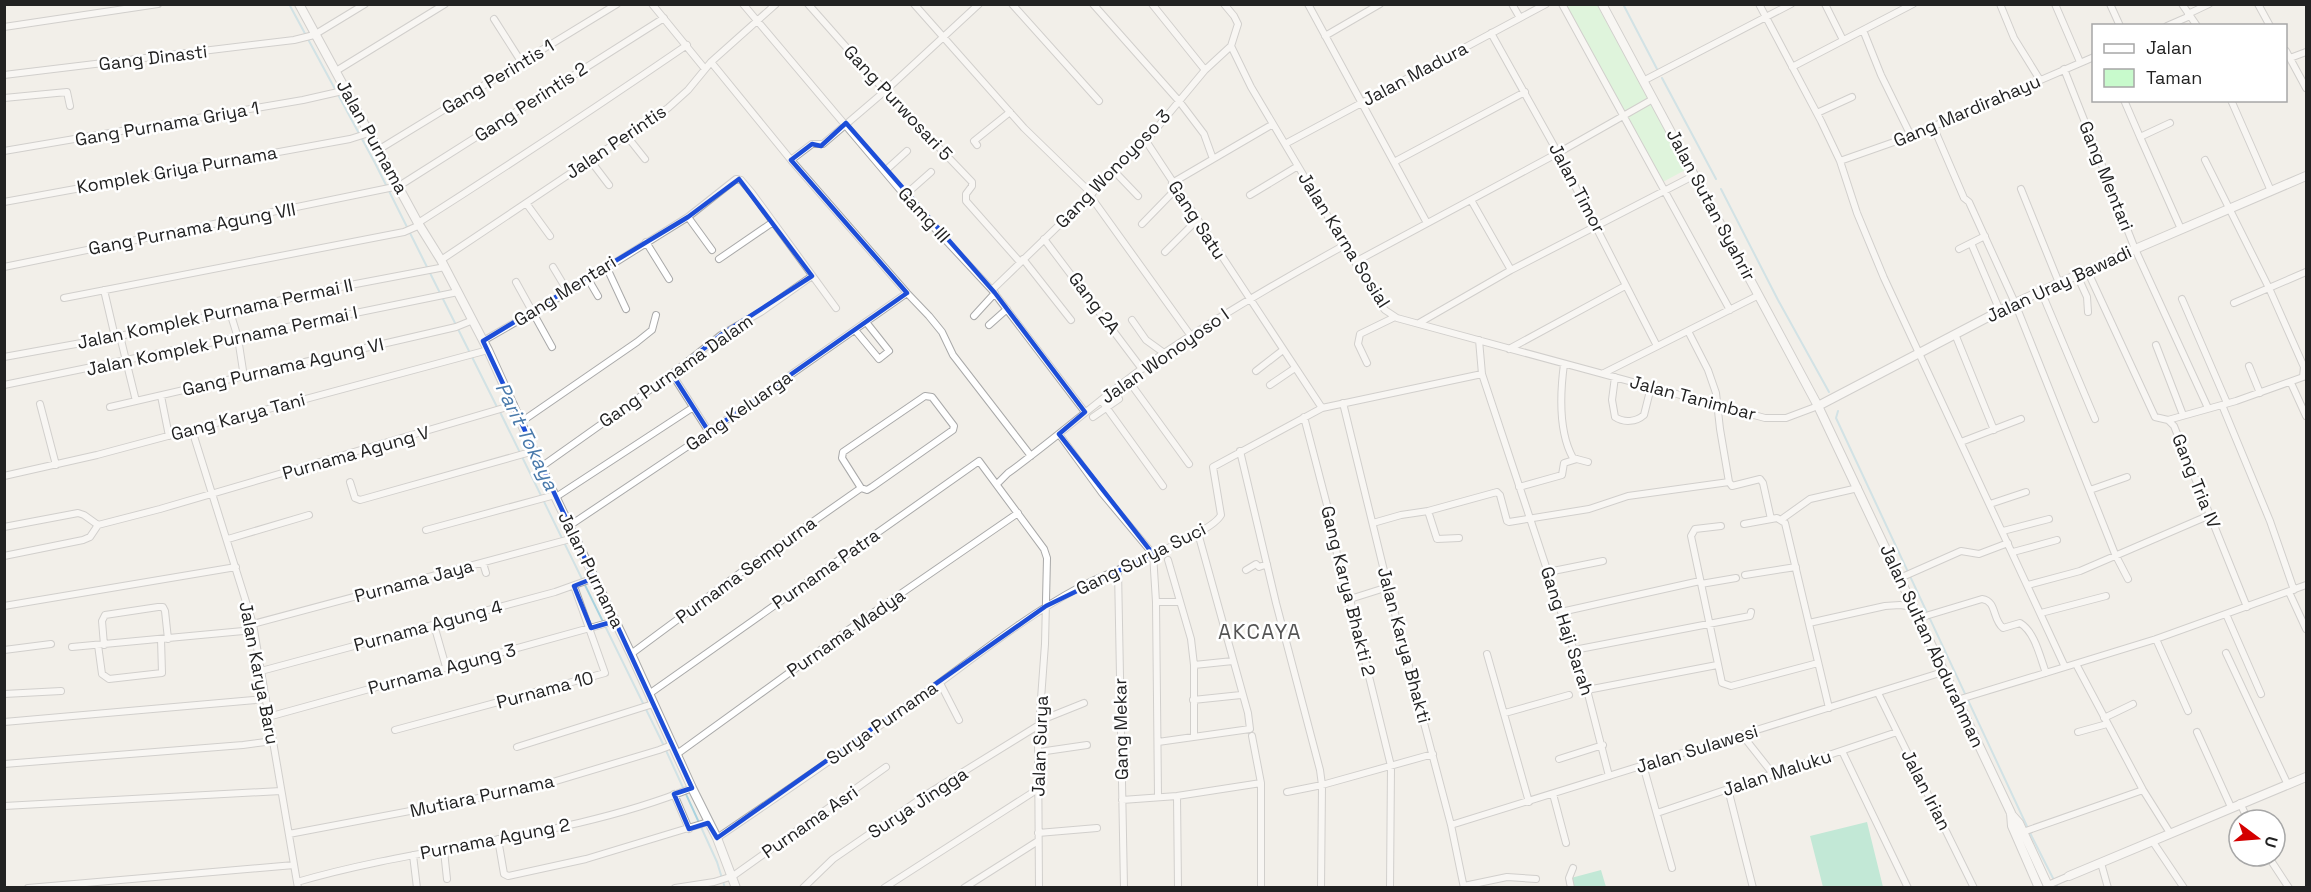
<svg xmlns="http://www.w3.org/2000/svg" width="2311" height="892" font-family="'Space Grotesk',sans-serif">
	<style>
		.park { fill: #c8facc }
		.pitch { fill: #88e0be }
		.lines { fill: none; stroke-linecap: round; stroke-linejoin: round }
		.stream { stroke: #aad3df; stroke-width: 2 }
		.minor-casing { stroke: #a9a9a9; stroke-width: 8 }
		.tertiary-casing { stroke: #a9a9a9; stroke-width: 10 }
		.minor { stroke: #fff; stroke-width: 6 }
		.tertiary { stroke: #fff; stroke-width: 8 }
		.marked { fill: none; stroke: #1d4ed8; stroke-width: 4.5; stroke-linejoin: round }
		.labels { text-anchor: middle; stroke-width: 5; stroke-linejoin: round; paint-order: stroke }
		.street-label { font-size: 18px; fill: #222; stroke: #fff }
		.water-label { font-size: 20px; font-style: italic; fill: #4a7aab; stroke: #fff }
		.quarter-label { font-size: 21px; letter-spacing: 1.5px; fill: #555; stroke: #fff }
	</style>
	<rect width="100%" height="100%" fill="#f2efe9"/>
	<path class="park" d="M 1564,5 L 1597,5 L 1687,169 L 1661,183 Z"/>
	<path class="pitch" d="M 1867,822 L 1883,887 L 1823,887 L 1810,836 Z
		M 1601,870 L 1606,887 L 1574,887 L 1571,878 Z"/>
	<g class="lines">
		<path class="stream" d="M 289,4 L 375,163 L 497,407
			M 1623,4 L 1657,69
			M 1662,78 L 1716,179
			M 1721,189 L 1778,300 L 1829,392
			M 1838,411 L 1836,418 L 2032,837 L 2058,888
			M 500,412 L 664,746 L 717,862 L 725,888"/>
		<g class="minor-casing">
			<path id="minor" d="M 652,4 L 705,69
				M 743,4 L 912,204 L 992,290 L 1085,412
				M 808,4 L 885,91 L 972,182 L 972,186 L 966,194 L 966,201 L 1020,262
				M 914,4 L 1024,128 L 1092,194
				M 1012,4 L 1099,101
				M 1093,4 L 1179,101 L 1204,134 L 1213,159
				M 1152,4 L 1205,70
				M 1308,4 L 1427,223
				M 1512,4 L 1520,18
				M 1562,4 L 1730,310
				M 1759,4 L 1821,121 L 1840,161 L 1857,213 L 1884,278 L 2065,667 L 1957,700
				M 1825,4 L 1843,40
				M 2000,4 L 2014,38 L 2040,80
				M 2055,4 L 2080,62
				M 2110,4 L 2120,26
				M 2182,4 L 2197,26
				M 2258,4 L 2270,26
				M 2188,14 L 2209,4
				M 494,19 L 522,63
				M 2167,26 L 2190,16
				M 4,27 L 158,4
				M 1863,30 L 1881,75 L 1911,136
				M 1491,33 L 1558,153 L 1657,346
				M 1325,36 L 1380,4
				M 1231,46 L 1251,87 L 1380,304 L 1385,310 L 1397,318 L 1765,418 L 1786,418 L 1818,406
				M 2286,51 L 2306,88
				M 2290,58 L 2306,52
				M 711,62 L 791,160 L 907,293 L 929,316 L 942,332 L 953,355 L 1031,456
				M 1792,67 L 1913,4
				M 2064,69 L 2135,249 L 2208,408
				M 336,71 L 445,4
				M 4,75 L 294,40 L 314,35 L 365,4
				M 1643,81 L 1791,4
				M 4,98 L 67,92 L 70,106
				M 2124,100 L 2140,137 L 2170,123
				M 2231,100 L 2271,191
				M 1817,113 L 1852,97
				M 1933,126 L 1964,198 L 1969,202 L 2015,303 L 2115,554 L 2128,579
				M 626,135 L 645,159
				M 2140,137 L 2181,229
				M 1146,141 L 1322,408
				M 1285,144 L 1546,4
				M 977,145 L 974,141 L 1010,112
				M 378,150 L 617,4
				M 4,151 L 303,100 L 347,90
				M 590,160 L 609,185
				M 791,160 L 812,144 L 823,144 L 885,91 L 979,4
				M 2205,160 L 2269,288 L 2304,367 L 2303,377
				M 1840,161 L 1911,136 L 2094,57
				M 1394,162 L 1525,92
				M 885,171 L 907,151
				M 1115,172 L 1138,196
				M 1172,183 L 1273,124
				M 2021,189 L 2059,283
				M 905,195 L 931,172
				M 1250,195 L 1298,166
				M 1091,197 L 1191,336
				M 1471,200 L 1511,270
				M 4,202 L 350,139 L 369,133
				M 526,203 L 550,236
				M 688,217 L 712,250
				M 418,223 C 509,165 598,106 687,45
				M 1142,224 L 1176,189
				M 1044,239 L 1142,369
				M 646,242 L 669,279
				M 1971,243 L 2000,311
				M 1959,249 L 1985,236
				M 1165,252 L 1197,220
				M 719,259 L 773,222
				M 1023,259 L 1071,320
				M 441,260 L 668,108 L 688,90 L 711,62 L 776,4
				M 1355,262 L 1558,153 L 1653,99
				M 606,266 L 626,309
				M 4,267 L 399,186 L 664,18
				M 553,267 L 568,292
				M 2087,270 L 2155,417 L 2168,420 L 2174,426 L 2247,607
				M 2077,275 L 2087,297 L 2088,312
				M 588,279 L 598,296
				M 516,282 L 552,347
				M 104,290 L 115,337
				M 992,290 L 1146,141 L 1205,70 L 1231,46 L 1238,24 L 1234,16 L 1224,4
				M 2041,291 L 2095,419
				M 64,298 L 404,232 L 420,225
				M 2182,299 L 2227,403
				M 2234,303 L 2306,272
				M 230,312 L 238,338 L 244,377
				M 974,316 L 995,293
				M 1132,320 L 1146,340 L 1164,353
				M 1419,323 L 1511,270 L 1695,175
				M 989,325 L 1007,309
				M 855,330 L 879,359 L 889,351 L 866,322
				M 1688,331 L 1708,370 L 1716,393 L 1720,429 L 1729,482
				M 1955,334 L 1994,430
				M 120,336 L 136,401
				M 1479,340 L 1482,374 L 1587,690 L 1609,776
				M 483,341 L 568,292 L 688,217 L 736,179 L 741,180 L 752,193 L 836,308
				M 2156,345 L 2183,415
				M 1509,349 L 1625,286
				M 4,357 L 120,336 L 345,286 L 445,267
				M 1367,363 L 1358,344 L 1360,334 L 1395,317
				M 1564,364 C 1560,394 1558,431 1573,458 L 1588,462
				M 2249,366 L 2260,393
				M 1256,371 L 1283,350
				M 1604,373 L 1759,295
				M 672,374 L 709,432
				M 1615,377 L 1612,400 L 1615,417 C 1624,423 1636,422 1644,415 L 1651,387
				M 1128,380 L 1189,464
				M 2291,383 L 2306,416
				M 4,385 L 458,292
				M 1270,385 L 1295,368
				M 161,396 L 169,436
				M 1101,400 L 1163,486
				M 1343,403 L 1388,587 L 1451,825 L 1464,888
				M 40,404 L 56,465
				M 2222,405 L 2270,521 L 2294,590
				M 110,407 L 456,327 L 473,320
				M 1093,417 L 1119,399
				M 1304,417 L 1327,505 L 1339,564 L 1350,599 L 1391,766 L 1390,888
				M 2168,420 L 2236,401 L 2306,376
				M 521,422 L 637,342 L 652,330 L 656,315
				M 192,430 L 253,624 L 298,888
				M 1059,434 L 1102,493 L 1153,554 L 1156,602 L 1158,796
				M 1961,442 L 2021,419
				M 1240,451 L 1276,603 L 1320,770 L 1322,785 L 1321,888
				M 541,467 L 672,374 L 721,335 L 761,312 L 812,276
				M 4,476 L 97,455 L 488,350
				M 350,482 L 355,498 L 360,500 L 534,451
				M 997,484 L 1008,473 C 1061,435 1109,390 1164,353 C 1223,314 1283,279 1345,245
				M 1519,487 L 1562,475 L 1564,463 L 1577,459
				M 2090,490 L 2127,477
				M 556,497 L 692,408
				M 1990,504 L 2026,492
				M 1428,511 L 1497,492 L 1500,495 L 1507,521 L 1509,522 L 1589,509 L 1628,496 L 1729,482 L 1732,486 L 1760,479 L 1763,483 L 1771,519
				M 1782,519 L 1810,499 L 1858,488
				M 1373,523 L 1401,515 L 1428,511 L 1437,539 L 1459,538
				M 1744,524 L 1777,518 L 1785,523 L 1829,708
				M 569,526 L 709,432 L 907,293
				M 1721,526 L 1695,529 L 1691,536 L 1722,683 L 1731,686 L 1818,663
				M 4,527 L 78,513 L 84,515 L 98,525
				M 426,530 L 555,495
				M 2003,531 L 2049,519
				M 228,539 L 309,515
				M 2013,552 L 2057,540
				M 4,556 L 83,540 L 90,537 L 98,525 L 160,509 L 514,405
				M 1168,560 L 1191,639 L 1194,665 L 1194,737
				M 483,563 L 486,573
				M 1118,570 L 1124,888
				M 1246,570 L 1256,564 L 1259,567 L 1267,564
				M 1548,572 L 1603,561
				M 1745,575 L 1796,567
				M 1900,578 L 1961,551 L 1979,554 L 2008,543
				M 1701,584 L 1736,578
				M 2028,585 L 2080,571 L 2210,515
				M 2289,592 L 2306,629
				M 1350,599 L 1388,587
				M 1156,602 L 1180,602
				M 4,606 L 236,567
				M 1561,612 L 1700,581
				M 2041,613 L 2106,596
				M 2226,614 L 2261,694
				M 1919,618 L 1982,599 C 1997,601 1992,619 2003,628 L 2020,623 C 2035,632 2040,657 2046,673
				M 1809,623 L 1885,606 L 1900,605 L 1914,607
				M 253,624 L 574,538
				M 434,625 L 446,667
				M 2156,639 L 2188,711
				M 98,645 L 102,674 L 109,679 L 162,673 L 161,639
				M 104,645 L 102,621 L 105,615 L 158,607 L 163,607 L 165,611 L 168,639
				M 72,647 L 254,630
				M 4,650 L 51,644
				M 1574,650 L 1750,616 L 1751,612
				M 2226,653 L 2288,785
				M 631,654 L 751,565 L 861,488 L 867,490 L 872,487 L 953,430 L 954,426 L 932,397 L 925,396 L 843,452 L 842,458 L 861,488
				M 1487,654 L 1529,802
				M 2076,664 L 2143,790 L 2170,833
				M 1194,665 L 1233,661
				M 2065,667 L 2156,639 L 2306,585
				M 261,671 L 555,592 L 594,578
				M 940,683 L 959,720
				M 1587,690 L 1717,665
				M 1878,693 L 1974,888
				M 4,694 L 61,691
				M 649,694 L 979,461 L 1044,549 L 1047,558 L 1045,644 L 1038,740 L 1039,888
				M 1193,700 L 1241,695
				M 1505,713 L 1569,695
				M 268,717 L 615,621
				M 2104,718 L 2133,704
				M 1039,721 L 1084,703
				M 4,722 L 266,699
				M 395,730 L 605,673 L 574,586
				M 2078,732 L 2107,724
				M 2197,732 L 2231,807
				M 1252,736 L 1261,783 L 1261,888
				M 1743,736 L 1773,774
				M 1158,742 L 1250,729 L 1248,713 L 1198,533
				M 517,747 L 653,704
				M 1842,751 L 1908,888
				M 1039,752 L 1087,745
				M 677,754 L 851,628 L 1018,513
				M 1559,759 L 1603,745
				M 4,764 L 243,745 L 273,741
				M 1643,765 L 1672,868
				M 1728,789 L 1753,888
				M 1287,792 L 1322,785 L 1433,754
				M 674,794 L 689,829
				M 1553,794 L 1566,843
				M 1177,796 L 1178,888
				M 1122,800 L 1177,796 L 1261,783
				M 2240,803 L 2248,820
				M 4,806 L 281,791
				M 1657,813 L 1897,732
				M 1451,825 L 1943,672
				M 2023,832 L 2143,790
				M 1038,833 L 1097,828
				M 289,834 L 536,787 L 659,750 L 672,745
				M 717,838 C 786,791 855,744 923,695 C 974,658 1024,617 1080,587 C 1107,572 1210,536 1221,515 L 1213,467 L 1322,408 L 1482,374
				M 498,839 L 504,874 L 508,876 L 586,859 L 708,822
				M 2153,842 L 2184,888
				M 444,851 L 447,879
				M 413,855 L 417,888
				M 2268,856 L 2289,888
				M 2101,863 L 2108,888
				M 297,882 C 427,844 566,839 692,788
				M 2048,885 L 2069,876
				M 1464,886 L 1507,877 L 1536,879
				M 28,888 L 294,865
				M 675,888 L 714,882 L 733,876 L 886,767
				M 803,888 L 833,859 L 929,793 L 1039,725
				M 884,888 L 1038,789
				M 964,888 L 1038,841
				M 1571,888 L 1569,878 L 1573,868"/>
		</g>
		<g class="tertiary-casing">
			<path id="tertiary" d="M 299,4 L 418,223 L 441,260 L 488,350 L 541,467 L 631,654 L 692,788 L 717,838 L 736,888
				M 1602,4 L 1818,406 L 2011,813 L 2012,826 L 2039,888
				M 1818,406 L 2015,303 L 2133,250 L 2306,176
				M 2011,814 L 2019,823 L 2049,888
				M 2069,876 L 2306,777"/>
		</g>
		<use href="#minor" class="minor"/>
		<use href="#tertiary" class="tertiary"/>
	</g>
	<path d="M0 0H2311V892H0ZM 846,123 L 995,293 L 1085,412 L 1059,434 L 1153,554 L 1046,606 L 717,838 L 708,823 L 689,829 L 674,794 L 692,788 L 615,621 L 591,628 L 574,586 L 594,578 L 483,341 L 688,217 L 739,179 L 812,276 L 721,335 L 672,374 L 709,432 L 907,293 L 791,160 L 812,144 L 821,146 Z" fill="#f2efe9" fill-opacity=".55" fill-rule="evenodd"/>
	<path class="marked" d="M 846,123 L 995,293 L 1085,412 L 1059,434 L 1153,554 L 1046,606 L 717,838 L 708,823 L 689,829 L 674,794 L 692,788 L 615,621 L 591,628 L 574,586 L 594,578 L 483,341 L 688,217 L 739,179 L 812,276 L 721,335 L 672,374 L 709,432 L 907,293 L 791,160 L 812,144 L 821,146 Z"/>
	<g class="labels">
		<g class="street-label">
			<text transform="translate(153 58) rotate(-7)" y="6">Gang Dinasti</text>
			<text transform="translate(1415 74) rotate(-28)" y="6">Jalan Madura</text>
			<text transform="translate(498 77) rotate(-31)" y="6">Gang Perintis 1</text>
			<text transform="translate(531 102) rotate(-33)" y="6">Gang Perintis 2</text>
			<text transform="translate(898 103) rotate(47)" y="6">Gang Purwosari 5</text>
			<text transform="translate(1967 111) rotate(-23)" y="6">Gang Mardirahayu</text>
			<text transform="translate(167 124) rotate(-10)" y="6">Gang Purnama Griya 1</text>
			<text transform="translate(372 137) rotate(61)" y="6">Jalan Purnama</text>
			<text transform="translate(616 142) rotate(-34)" y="6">Jalan Perintis</text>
			<text transform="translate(1113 169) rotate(-46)" y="6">Gang Wonoyoso 3</text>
			<text transform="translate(177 170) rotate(-10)" y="6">Komplek Griya Purnama</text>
			<text transform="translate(2106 176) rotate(68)" y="6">Gang Mentari</text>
			<text transform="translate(1577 188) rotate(62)" y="6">Jalan Timor</text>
			<text transform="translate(1711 205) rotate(62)" y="6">Jalan Sutan Syahrir</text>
			<text transform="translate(924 215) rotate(48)" y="6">Gamg III</text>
			<text transform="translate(1197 220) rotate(57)" y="6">Gang Satu</text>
			<text transform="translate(192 229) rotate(-11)" y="6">Gang Purnama Agung VII</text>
			<text transform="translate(1344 240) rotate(58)" y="6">Jalan Karna Sosial</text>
			<text transform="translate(2059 284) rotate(-25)" y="6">Jalan Uray Bawadi</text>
			<text transform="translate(565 291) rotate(-32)" y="6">Gang Mentari</text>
			<text transform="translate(1094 303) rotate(53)" y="6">Gang 2A</text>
			<text transform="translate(215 314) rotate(-12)" y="6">Jalan Komplek Purnama Permai II</text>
			<text transform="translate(222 341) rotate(-12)" y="6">Jalan Komplek Purnama Permai I</text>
			<text transform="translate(1165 356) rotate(-35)" y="6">Jalan Wonoyoso I</text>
			<text transform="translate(283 367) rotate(-13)" y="6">Gang Purnama Agung VI</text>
			<text transform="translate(676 371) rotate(-35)" y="6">Gang Purnama Dalam</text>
			<text transform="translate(1693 398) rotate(15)" y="6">Jalan Tanimbar</text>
			<text transform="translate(739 411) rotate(-35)" y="6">Gang Keluarga</text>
			<text transform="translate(238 417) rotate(-15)" y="6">Gang Karya Tani</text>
			<text transform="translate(356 453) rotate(-16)" y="6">Purnama Agung V</text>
			<text transform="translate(2196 481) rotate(68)" y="6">Gang Tria IV</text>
			<text transform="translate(1141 559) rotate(-26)" y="6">Gang Surya Suci</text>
			<text transform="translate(826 569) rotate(-35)" y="6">Purnama Patra</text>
			<text transform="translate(591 570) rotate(64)" y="6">Jalan Purnama</text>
			<text transform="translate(746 570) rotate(-36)" y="6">Purnama Sempurna</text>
			<text transform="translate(414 581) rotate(-15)" y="6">Purnama Jaya</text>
			<text transform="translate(1348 591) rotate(76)" y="6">Gang Karya Bhakti 2</text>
			<text transform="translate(428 626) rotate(-15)" y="6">Purnama Agung 4</text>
			<text transform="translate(1567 631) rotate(72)" y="6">Gang Haji Sarah</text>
			<text transform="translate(846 633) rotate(-35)" y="6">Purnama Madya</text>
			<text transform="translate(1404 645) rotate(75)" y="6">Jalan Karya Bhakti</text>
			<text transform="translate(1932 646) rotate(65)" y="6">Jalan Sultan Abdurahman</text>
			<text transform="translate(442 669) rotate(-15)" y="6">Purnama Agung 3</text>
			<text transform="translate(259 673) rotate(79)" y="6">Jalan Karya Baru</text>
			<text transform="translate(545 690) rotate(-15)" y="6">Purnama 10</text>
			<text transform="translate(882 723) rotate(-35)" y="6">Surya Purnama</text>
			<text transform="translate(1121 729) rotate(-91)" y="6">Gang Mekar</text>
			<text transform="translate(1040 746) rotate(-88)" y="6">Jalan Surya</text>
			<text transform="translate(1697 749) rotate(-17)" y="6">Jalan Sulawesi</text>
			<text transform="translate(1777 773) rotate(-18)" y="6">Jalan Maluku</text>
			<text transform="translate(1926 790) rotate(63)" y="6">Jalan Irian</text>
			<text transform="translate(482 796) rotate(-12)" y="6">Mutiara Purnama</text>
			<text transform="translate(918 803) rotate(-33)" y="6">Surya Jingga</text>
			<text transform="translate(810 822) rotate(-35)" y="6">Purnama Asri</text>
			<text transform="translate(495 839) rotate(-11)" y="6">Purnama Agung 2</text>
		</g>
		<g class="water-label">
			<text transform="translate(527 436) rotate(64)" y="7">Parit Tokaya</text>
		</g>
		<g class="quarter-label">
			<text x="1260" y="639">AKCAYA</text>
		</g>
	</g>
	<rect width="2311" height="892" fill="none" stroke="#222222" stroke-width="12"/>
	<rect x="2092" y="24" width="195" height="78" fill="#ffffff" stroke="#a7a7a7" stroke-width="1.5"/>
	<rect x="2104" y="44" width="30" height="9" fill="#ffffff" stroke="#a7a7a7" stroke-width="1.5"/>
	<text x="2146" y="54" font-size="18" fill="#222222">Jalan</text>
	<rect x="2104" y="69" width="30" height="18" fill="#c8facc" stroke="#a7a7a7" stroke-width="1.5"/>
	<text x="2146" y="84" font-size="18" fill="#222222">Taman</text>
	<g transform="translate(2257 838) rotate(106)"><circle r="28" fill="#ffffff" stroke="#a7a7a7" stroke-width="1.5"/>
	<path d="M0-4.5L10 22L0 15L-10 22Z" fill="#d40000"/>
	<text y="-9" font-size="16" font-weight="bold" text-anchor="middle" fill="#222222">U</text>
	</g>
</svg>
